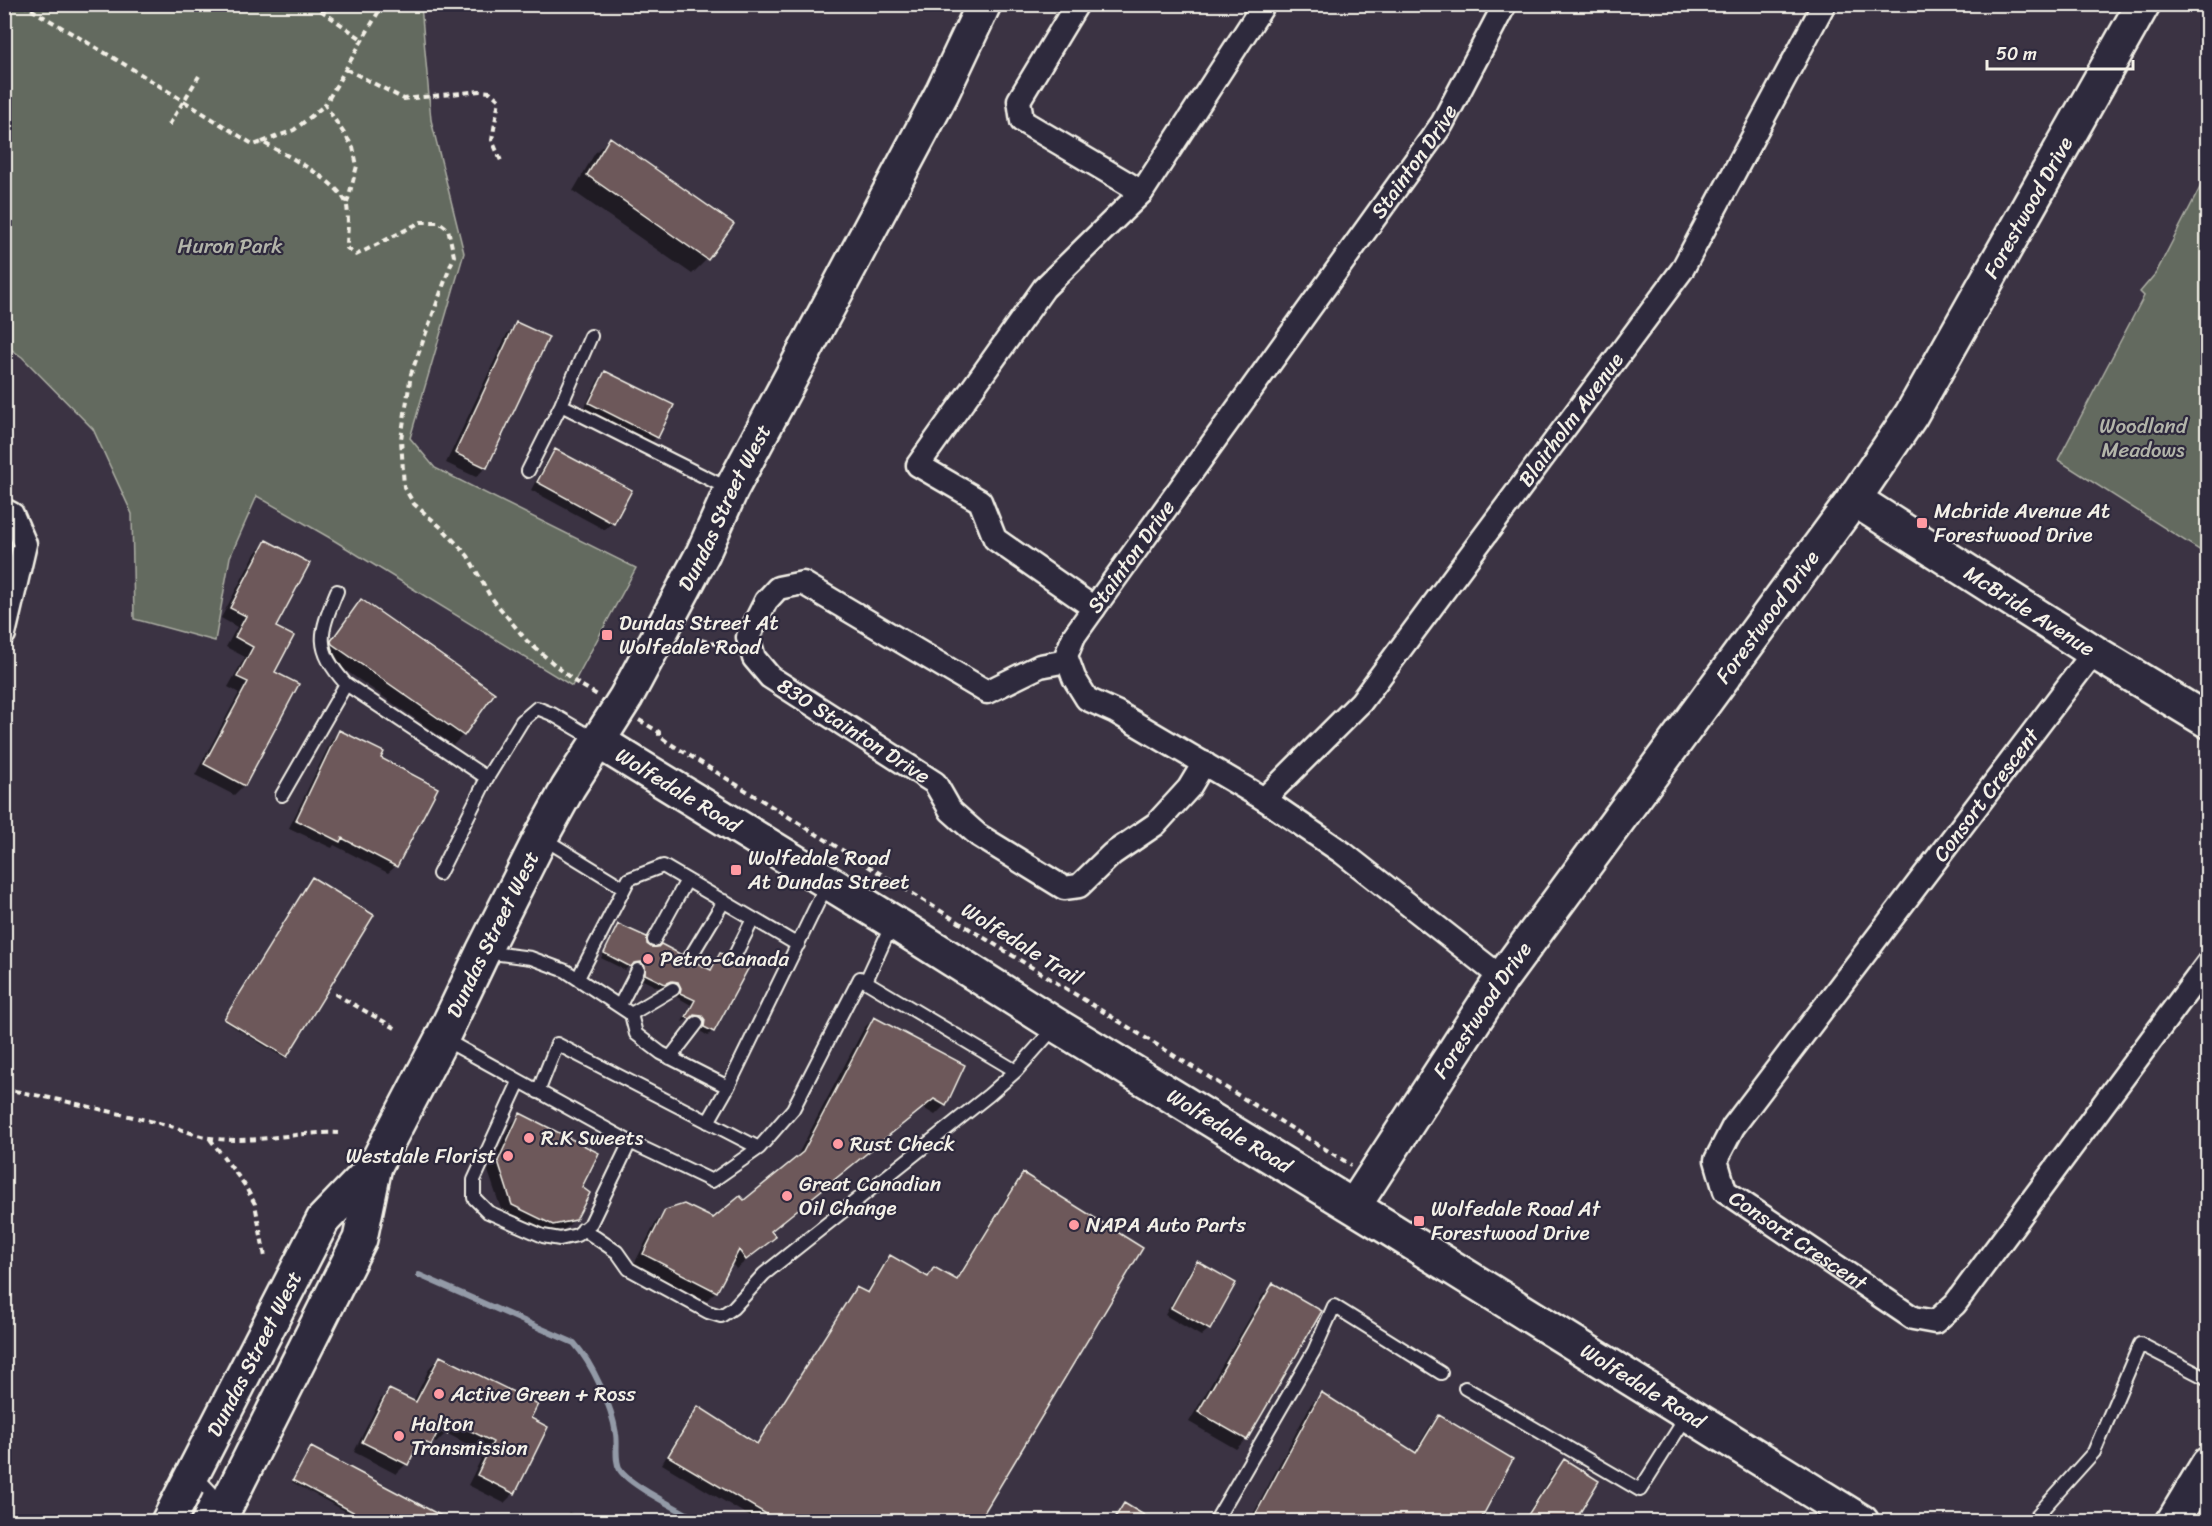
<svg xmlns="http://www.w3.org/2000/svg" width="2212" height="1526" font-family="Sriracha,sans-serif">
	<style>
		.green { fill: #646b5f; stroke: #acaea4; stroke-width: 1.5 }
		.shadow { fill: #0007 }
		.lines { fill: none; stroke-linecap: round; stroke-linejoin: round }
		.stream { stroke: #939aa7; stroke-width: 6 }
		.building { fill: #6d595a; stroke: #f4f1e8; stroke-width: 1.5 }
		.lane-casing { stroke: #f4f1e8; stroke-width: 16 }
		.street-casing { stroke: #f4f1e8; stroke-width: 27 }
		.secondary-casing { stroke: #f4f1e8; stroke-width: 38 }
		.primary-casing { stroke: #f4f1e8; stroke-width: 38 }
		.path { stroke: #f4f1e8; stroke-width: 4; stroke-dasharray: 6 4.5; stroke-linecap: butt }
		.lane { stroke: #2f2a3d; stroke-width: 12 }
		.street { stroke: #2f2a3d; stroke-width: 22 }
		.secondary { stroke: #2f2a3d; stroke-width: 33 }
		.primary { stroke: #2f2a3d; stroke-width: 33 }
		.poi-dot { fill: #ff9aa2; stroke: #2f2a3d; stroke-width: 2 }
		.labels { text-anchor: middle; stroke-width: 4.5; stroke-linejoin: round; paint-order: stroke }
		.street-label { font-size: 21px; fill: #f4f1e8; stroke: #2f2a3d }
		.park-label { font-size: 21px; fill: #b3b5aa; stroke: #2f2a3d }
		.poi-label { font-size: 21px; fill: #f4f1e8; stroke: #2f2a3d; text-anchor: start }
	</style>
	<rect width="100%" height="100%" fill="#3b3343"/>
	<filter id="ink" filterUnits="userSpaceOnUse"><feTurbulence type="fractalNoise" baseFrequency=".0167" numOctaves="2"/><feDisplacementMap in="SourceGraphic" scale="12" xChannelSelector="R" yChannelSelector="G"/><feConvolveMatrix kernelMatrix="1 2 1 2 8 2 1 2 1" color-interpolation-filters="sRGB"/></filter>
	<g filter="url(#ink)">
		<path class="green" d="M 5,4 L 421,5 L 431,120 L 464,253 L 410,438 L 435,468 L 636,568 L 572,686 L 330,538 L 257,496 L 230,557 L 215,641 L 134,619 L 132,514 L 93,429 L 22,357 L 5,345 Z
			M 2207,174 L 2207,555 L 2058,460 L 2144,296 L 2140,292 L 2156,273 Z"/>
		<path class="shadow" d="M 610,139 L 707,259 L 692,274 L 573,191 L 595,153 Z
			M 517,324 L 486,467 L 476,477 L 446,463 L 507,334 Z
			M 605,373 L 657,437 L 649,444 L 583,411 L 598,380 Z
			M 555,451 L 613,523 L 605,530 L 531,490 L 548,458 Z
			M 266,542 L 274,627 L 273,672 L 244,785 L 234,795 L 195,775 L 239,693 L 228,687 L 245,657 L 226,647 L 237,627 L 221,618 L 256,552 Z
			M 361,601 L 493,693 L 463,735 L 453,745 L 322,654 L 351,611 Z
			M 340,732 L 379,759 L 396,866 L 388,873 L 334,845 L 332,848 L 289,828 L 332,739 Z
			M 311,881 L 372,916 L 284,1058 L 224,1021 Z
			M 619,926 L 685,968 L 710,971 L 721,954 L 712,1031 L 708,1036 L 700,1031 L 701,1025 L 697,1020 L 689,1019 L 682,1022 L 691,1005 L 677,997 L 677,993 L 673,986 L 667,985 L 659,988 L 641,979 L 641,971 L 636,966 L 628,967 L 625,970 L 601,958 L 614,930 Z
			M 874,1018 L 945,1105 L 935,1115 L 923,1108 L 770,1232 L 773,1237 L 764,1246 L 736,1269 L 731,1262 L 716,1291 L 706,1301 L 634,1264 L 656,1222 L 666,1212 L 713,1220 L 743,1202 L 795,1160 L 864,1028 Z
			M 520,1115 L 580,1187 L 575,1219 L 565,1229 L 542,1234 L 503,1215 L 488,1171 L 510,1125 Z
			M 1023,1175 L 1141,1249 L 978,1522 L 759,1522 L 662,1464 L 691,1415 L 699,1408 L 756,1445 L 849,1297 L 856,1289 L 866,1294 L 883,1264 L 891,1256 L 926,1278 L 934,1269 L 955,1281 L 1016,1182 Z
			M 1198,1263 L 1209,1329 L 1201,1336 L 1165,1315 L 1190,1270 Z
			M 1273,1285 L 1246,1439 L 1236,1449 L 1189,1422 L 1263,1295 Z
			M 440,1357 L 529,1419 L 514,1493 L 504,1503 L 468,1485 L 484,1453 L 446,1433 L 436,1443 L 432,1441 L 420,1454 L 413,1451 L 406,1464 L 396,1474 L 354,1452 L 380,1400 L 390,1390 L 413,1402 L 430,1367 Z
			M 1321,1394 L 1414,1453 L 1430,1426 L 1439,1416 L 1511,1460 L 1479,1522 L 1249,1522 L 1311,1404 Z
			M 312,1448 L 448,1522 L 365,1522 L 292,1482 Z
			M 1564,1461 L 1597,1481 L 1573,1522 L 1522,1522 L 1554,1471 Z
			M 1124,1505 L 1151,1522 L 1110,1522 Z
			M 569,1512 L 585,1522 L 562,1522 Z"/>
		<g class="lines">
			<path class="stream" d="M 419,1275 L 574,1343 C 592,1363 612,1406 616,1434 C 618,1445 614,1460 620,1470 C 630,1486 683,1511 701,1522"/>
		</g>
		<path class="building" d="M 610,137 L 734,224 L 708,260 L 587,175 Z
			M 516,322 L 549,337 L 487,468 L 455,453 Z
			M 605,371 L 674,405 L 658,438 L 589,403 Z
			M 555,449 L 632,490 L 614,524 L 537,482 Z
			M 266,540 L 310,563 L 276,627 L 294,636 L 275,672 L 299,684 L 245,786 L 204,764 L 248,682 L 237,677 L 253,647 L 235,637 L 246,616 L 230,608 Z
			M 361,599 L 495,693 L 464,736 L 332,644 L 331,641 Z
			M 339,730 L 384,752 L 381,758 L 438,788 L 397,867 L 342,838 L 340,842 L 296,820 Z
			M 312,877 L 374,915 L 287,1057 L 224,1019 Z
			M 618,924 L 647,937 L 647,944 L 651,947 L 658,947 L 661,944 L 682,955 L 682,962 L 685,966 L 692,966 L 697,963 L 711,970 L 720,953 L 726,955 L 725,960 L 729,966 L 734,967 L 740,963 L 749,967 L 714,1032 L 704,1027 L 705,1020 L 702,1016 L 694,1015 L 690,1019 L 686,1017 L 695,1000 L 680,993 L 681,988 L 678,982 L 672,981 L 665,984 L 645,974 L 645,966 L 641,962 L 634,963 L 631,967 L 604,953 Z
			M 874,1017 L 965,1065 L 946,1106 L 934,1099 L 771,1231 L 776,1237 L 746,1260 L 739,1250 L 717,1292 L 643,1254 L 665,1210 L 684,1204 L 713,1218 L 740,1196 L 744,1200 L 803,1152 Z
			M 520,1113 L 599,1153 L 582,1187 L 590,1193 L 576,1220 L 553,1225 L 512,1205 L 498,1161 Z
			M 1023,1173 L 1143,1248 L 979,1521 L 778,1521 L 668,1456 L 698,1406 L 757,1444 L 856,1287 L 868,1293 L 890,1255 L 928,1277 L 934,1267 L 957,1280 Z
			M 1197,1261 L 1236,1283 L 1210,1330 L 1171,1308 Z
			M 1273,1283 L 1322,1311 L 1247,1440 L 1198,1412 Z
			M 440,1356 L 538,1404 L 531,1418 L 548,1427 L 515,1494 L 477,1475 L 493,1442 L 453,1422 L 447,1434 L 439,1430 L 431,1445 L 420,1440 L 408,1465 L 362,1442 L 389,1389 L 416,1402 Z
			M 1321,1392 L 1416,1453 L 1439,1415 L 1513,1459 L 1480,1521 L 1252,1521 Z
			M 311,1447 L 451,1521 L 370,1521 L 293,1480 Z
			M 1564,1459 L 1599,1481 L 1575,1521 L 1524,1521 Z
			M 1124,1503 L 1154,1521 L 1113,1521 Z"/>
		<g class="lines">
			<g class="lane-casing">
				<path id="lane" d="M 561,405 L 729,489
					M 528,471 L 561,405 L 591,336
					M 337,591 C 320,633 313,647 346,684 L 487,778
					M 282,795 L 346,684
					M 541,837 L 624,888
					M 439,874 L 487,778 L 522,721 L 537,708 L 552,714 L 598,741
					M 654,940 L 687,880
					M 484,952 L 531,958 L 566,971 L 631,1014 L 636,1034 L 661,1053 L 728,1087 L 827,884
					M 689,959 L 724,901
					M 733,959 L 753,919
					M 578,978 L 629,879 L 663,866 L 798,945
					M 866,981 L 893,922
					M 620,1005 L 638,970
					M 631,1014 L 673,989
					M 442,1038 L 630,1142 L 712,1181 L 759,1148
					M 670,1058 L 697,1023
					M 519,1082 L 474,1180 L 474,1198 L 488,1212 L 543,1236 L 560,1239 L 577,1235 L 591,1223 L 630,1142
					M 538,1092 L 557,1044 L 759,1148 L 793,1109 L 860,978 L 1016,1071
					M 708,1122 L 728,1087
					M 583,1229 L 617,1252 L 629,1269 L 708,1312 L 721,1316 L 733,1308 L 764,1274 L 989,1095 L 1016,1071 L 1055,1027
					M 1465,1388 L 1640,1490 L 1688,1414
					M 196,1476 L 211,1492 L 197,1522
					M 1215,1522 L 1314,1351 L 1334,1306 L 1441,1373
					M 2031,1522 L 2094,1452 L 2140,1344 L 2208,1379"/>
			</g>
			<g class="street-casing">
				<g id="street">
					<path d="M 1077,4 L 1019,100 L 1022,121 L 1142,192"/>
					<path d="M 4,510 L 12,514 L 25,544 L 4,634"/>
					<path d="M 1094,608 L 995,539 L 980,501 L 918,465 L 1044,288 L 1142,192 L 1264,4"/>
					<path id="s1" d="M 2094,652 L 1733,1127 L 1716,1160 L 1725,1191 L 1913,1318 L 1935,1322 L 1955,1304 L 2208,963"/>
					<path id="s2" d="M 1067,661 L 1040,666 L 987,692 L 803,583 L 778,588 L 766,601 L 748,637 L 754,658 L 770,677 L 935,783 L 951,811 L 978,835 L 1064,888 L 1079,886 L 1112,854 L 1156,824 L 1189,788 L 1204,763"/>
					<path id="s3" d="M 1264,799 L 1361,702 L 1682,270 L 1824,4"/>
					<path id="s4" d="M 1502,978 L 1343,853 L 1264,799 L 1116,712 L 1087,699 L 1074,678 L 1066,656 L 1074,636 L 1094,608 L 1442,124 L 1505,4"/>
				</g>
			</g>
			<g class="secondary-casing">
				<g id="secondary">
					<path id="s5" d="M 1854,499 L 2094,652 L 2208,721"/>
					<path id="s6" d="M 598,741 L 893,922 L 1056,1025 L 1382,1224 L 1862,1522"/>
					<path id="s7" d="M 1354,1206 L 1502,978 L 1854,499 L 1911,415 L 2143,4"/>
					<path d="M 2173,1522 L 2208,1464"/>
				</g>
			</g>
			<g class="primary-casing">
				<g id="primary">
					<path id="s8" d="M 168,1522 L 323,1220 L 375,1166"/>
					<path id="s9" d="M 218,1522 L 360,1239 L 375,1166 L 442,1038 L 483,952 L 541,837 L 568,788 L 626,697 L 703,553 L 731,490 L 942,93 L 984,4"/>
				</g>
			</g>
			<path class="path" d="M 22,4 L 134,70 L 254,145 L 262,142 C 282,153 342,182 347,206 C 349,219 347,235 347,248 L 356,255 L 421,222 L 439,222 L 448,229 L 454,256 L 411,374 L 401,439 L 404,487 L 414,504 L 443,529 L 468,556 L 490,596 L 527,641 L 574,681 L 599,696
				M 312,4 L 363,40
				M 346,69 L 404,99 L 480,91 L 490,92 L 499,100 L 492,140 L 501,161
				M 169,125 L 199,76
				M 262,142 L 294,130 L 325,105
				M 347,203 L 357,166 L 353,147 L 325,105 L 383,4
				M 701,640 L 719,645 L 729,644
				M 639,720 L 659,732 L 659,736 L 666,741 L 1351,1165
				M 335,994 L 397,1029
				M 4,1089 C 60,1099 116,1113 171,1126 C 184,1130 197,1136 210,1138 C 253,1145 296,1131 338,1133
				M 210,1139 L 244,1184 L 255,1204 L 265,1257"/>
			<use href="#lane" class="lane"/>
			<use href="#street" class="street"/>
			<use href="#secondary" class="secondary"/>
			<use href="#primary" class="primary"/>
		</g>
	</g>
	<g class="poi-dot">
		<rect x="1916" y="517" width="12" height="12" rx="3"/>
		<rect x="601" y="629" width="12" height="12" rx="3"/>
		<rect x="730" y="864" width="12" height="12" rx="3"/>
		<circle cx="648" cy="959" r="6"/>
		<circle cx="529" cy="1138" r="6"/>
		<circle cx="838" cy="1144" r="6"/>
		<circle cx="508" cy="1156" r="6"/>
		<circle cx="787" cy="1196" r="6"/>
		<rect x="1413" y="1215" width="12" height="12" rx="3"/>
		<circle cx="1074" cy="1225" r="6"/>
		<circle cx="439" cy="1394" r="6"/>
		<circle cx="399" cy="1436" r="6"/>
	</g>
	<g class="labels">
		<g class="street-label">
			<text dy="7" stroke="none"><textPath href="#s4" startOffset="1155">Stainton Drive</textPath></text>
			<text dy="7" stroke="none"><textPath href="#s7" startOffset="1206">Forestwood Drive</textPath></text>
			<text dy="7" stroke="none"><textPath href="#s3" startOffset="489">Blairholm Avenue</textPath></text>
			<text dy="7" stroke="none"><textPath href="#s9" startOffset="1137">Dundas Street West</textPath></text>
			<text dy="7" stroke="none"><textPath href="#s4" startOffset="669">Stainton Drive</textPath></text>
			<text dy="7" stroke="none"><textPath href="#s5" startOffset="208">McBride Avenue</textPath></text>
			<text dy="7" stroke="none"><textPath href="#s7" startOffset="720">Forestwood Drive</textPath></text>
			<text dy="7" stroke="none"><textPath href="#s2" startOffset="530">830 Stainton Drive</textPath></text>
			<text dy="7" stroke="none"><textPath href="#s6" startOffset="94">Wolfedale Road</textPath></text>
			<text transform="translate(1986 795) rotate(-53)" y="7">Consort Crescent</text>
			<text dy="7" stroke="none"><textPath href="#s9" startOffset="651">Dundas Street West</textPath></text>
			<text transform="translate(1022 944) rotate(32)" y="7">Wolfedale Trail</text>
			<text dy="7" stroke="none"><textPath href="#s7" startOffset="234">Forestwood Drive</textPath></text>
			<text dy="7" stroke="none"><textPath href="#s6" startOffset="742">Wolfedale Road</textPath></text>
			<text dy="7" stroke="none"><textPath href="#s1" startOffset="754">Consort Crescent</textPath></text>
			<text dy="7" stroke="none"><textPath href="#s8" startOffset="189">Dundas Street West</textPath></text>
			<text dy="7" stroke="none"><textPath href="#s6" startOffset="1228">Wolfedale Road</textPath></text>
		</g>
		<g class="park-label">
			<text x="230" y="253">Huron Park</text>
			<text x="2143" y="433">Woodland<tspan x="2143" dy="24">Meadows</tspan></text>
		</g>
		<g class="poi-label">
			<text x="1934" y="518">Mcbride Avenue At<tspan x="1934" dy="24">Forestwood Drive</tspan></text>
			<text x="619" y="630">Dundas Street At<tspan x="619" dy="24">Wolfedale Road</tspan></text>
			<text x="748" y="865">Wolfedale Road<tspan x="748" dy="24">At Dundas Street</tspan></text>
			<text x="660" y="966">Petro-Canada</text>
			<text x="541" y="1145">R.K Sweets</text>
			<text x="850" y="1151">Rust Check</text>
			<text x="496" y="1163" text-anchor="end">Westdale Florist</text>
			<text x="799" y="1191">Great Canadian<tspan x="799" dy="24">Oil Change</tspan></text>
			<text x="1431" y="1216">Wolfedale Road At<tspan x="1431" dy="24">Forestwood Drive</tspan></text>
			<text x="1086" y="1232">NAPA Auto Parts</text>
			<text x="451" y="1401">Active Green + Ross</text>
			<text x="411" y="1431">Halton<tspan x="411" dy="24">Transmission</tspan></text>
		</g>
	</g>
	<rect width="2212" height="1526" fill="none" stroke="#2f2a3d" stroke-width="24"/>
	<rect x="12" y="12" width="2188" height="1502" fill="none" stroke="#f4f1e8" stroke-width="2" filter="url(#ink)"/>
	<path d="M1987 60v9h146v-9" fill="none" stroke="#f4f1e8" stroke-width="3"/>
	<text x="1996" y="60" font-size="18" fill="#f4f1e8" stroke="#2f2a3d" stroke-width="4.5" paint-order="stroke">50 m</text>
</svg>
